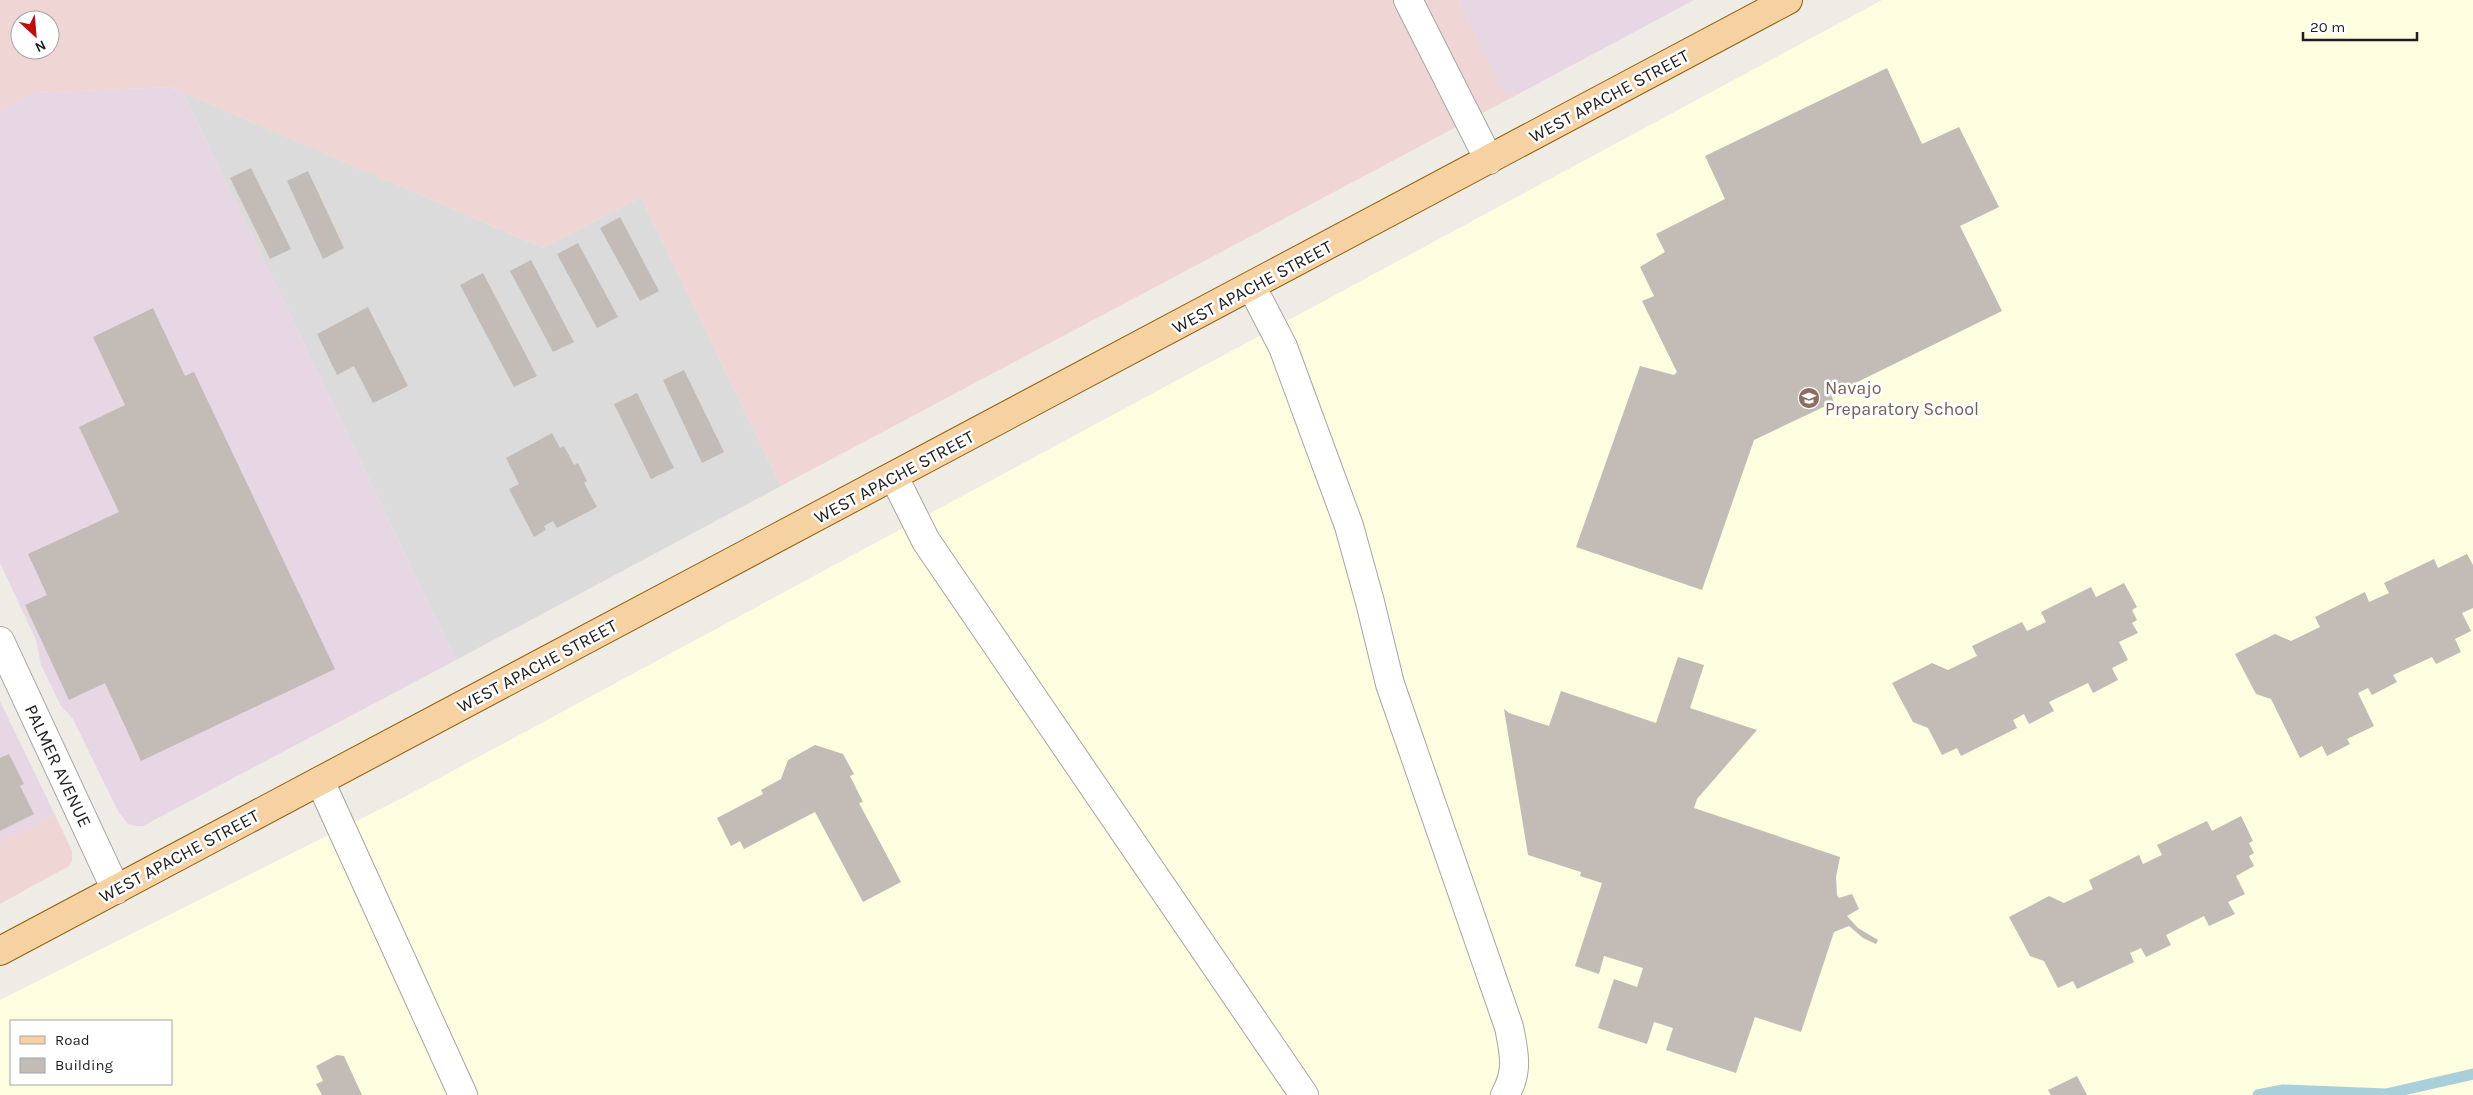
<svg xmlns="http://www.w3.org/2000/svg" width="2473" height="1095" font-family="Karla,sans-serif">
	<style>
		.residential { fill: #dcdbdb }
		.commercial { fill: #efd6d5; fill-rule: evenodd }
		.industrial { fill: #e7d7e5 }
		.education { fill: #fdfde0; fill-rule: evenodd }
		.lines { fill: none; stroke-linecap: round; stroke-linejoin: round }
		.stream { stroke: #a8cfda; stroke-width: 11 }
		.building { fill: #c3bbb5 }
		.minor-casing { stroke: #a5a5a5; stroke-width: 30 }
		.major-casing { stroke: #906109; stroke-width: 30 }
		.minor { stroke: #fff; stroke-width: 28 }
		.major { stroke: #f6d1a2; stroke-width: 28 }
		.labels { text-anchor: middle; stroke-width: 5; stroke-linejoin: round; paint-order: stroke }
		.street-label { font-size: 18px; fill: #1e1e1e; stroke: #fff }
		.education-label { font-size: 18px; fill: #785e54; stroke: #fff; text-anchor: start }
	</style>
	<rect width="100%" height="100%" fill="#efebe5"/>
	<path class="residential" d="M 183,92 L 543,248 L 641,197 L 781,486 L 456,660 Z"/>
	<path class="commercial" d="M 0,0 L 1458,0 L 1505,93 L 1524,91 L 781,486 L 641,197 L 543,248 L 171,87 L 32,93 L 0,111 ZM 20,20 L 50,20 L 50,50 L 20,50 Z
		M 55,815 L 72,851 L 72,861 L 69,866 L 0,904 L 0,842 Z"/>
	<path class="industrial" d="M 1458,0 L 1694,0 L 1524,91 L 1509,94 L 1505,94 Z
		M 170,87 L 183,92 L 456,660 L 143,826 L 134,826 L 128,824 L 118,811 L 73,719 L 61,706 L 41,665 L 36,640 L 0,563 L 0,111 L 32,93 Z
		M 0,701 L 55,815 L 0,842 Z"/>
	<path class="education" d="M 1882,0 L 2473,0 L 2473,1095 L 0,1095 L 0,1000 L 406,796 ZM 11,1021 L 171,1021 L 171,1084 L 11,1084 Z"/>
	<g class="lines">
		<path class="stream" d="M 2258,1095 L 2283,1090 L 2386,1094 L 2473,1074"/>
	</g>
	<path class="building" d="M 1887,68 L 1922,144 L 1959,127 L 1999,207 L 1960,226 L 2002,311 L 1831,395 L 1834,402 L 1754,440 L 1702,590 L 1576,547 L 1640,366 L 1674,375 L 1677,372 L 1642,301 L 1654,296 L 1640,267 L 1665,252 L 1656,234 L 1725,199 L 1705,156 Z
		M 251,168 L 291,249 L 270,259 L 230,178 Z
		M 308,171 L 344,248 L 323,259 L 287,181 Z
		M 620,217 L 659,291 L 640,301 L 600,228 Z
		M 578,243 L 618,317 L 597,328 L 557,254 Z
		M 531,260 L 574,342 L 553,352 L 510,271 Z
		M 483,273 L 537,376 L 514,387 L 460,285 Z
		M 368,307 L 408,386 L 373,403 L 354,366 L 337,375 L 317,334 Z
		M 153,308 L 185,376 L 194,372 L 335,669 L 141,761 L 105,683 L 69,700 L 25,605 L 47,595 L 28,554 L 119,512 L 79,427 L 125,405 L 93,337 Z
		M 684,370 L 724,452 L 702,463 L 663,380 Z
		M 637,393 L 674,468 L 651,479 L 614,404 Z
		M 552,433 L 560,448 L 564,446 L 574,465 L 578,463 L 587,481 L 584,483 L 597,507 L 557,528 L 553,521 L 544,526 L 546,530 L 534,537 L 509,489 L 519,484 L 506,458 Z
		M 2467,554 L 2473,565 L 2473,608 L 2462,613 L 2471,631 L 2455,639 L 2461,652 L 2436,664 L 2432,657 L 2393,675 L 2397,682 L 2372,695 L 2368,688 L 2358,693 L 2374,726 L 2347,739 L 2350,744 L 2327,756 L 2322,746 L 2300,758 L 2271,699 L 2256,694 L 2235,654 L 2275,634 L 2291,641 L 2320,627 L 2315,617 L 2365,592 L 2369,602 L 2389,593 L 2384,583 L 2434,559 L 2438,568 Z
		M 2124,583 L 2137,607 L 2132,610 L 2137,620 L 2132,623 L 2138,633 L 2119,642 L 2128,660 L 2112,668 L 2118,680 L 2093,693 L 2088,683 L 2049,702 L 2054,711 L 2029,724 L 2024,714 L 2013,720 L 2017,728 L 1961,756 L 1957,748 L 1942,755 L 1928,728 L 1913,722 L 1892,683 L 1932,663 L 1948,670 L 1977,656 L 1972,646 L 2022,622 L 2027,631 L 2046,622 L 2041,612 L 2091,587 L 2096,597 Z
		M 1678,657 L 1704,665 L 1690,708 L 1757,730 L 1697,799 L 1694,808 L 1840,857 L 1836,877 L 1837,895 L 1839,898 L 1852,894 L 1859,909 L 1847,916 L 1858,928 L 1878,940 L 1876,944 L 1863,938 L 1849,926 L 1834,932 L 1801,1032 L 1755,1017 L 1736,1073 L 1666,1050 L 1673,1028 L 1654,1022 L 1647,1044 L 1598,1028 L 1614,979 L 1637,987 L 1643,968 L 1604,956 L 1599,974 L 1575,966 L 1602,883 L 1580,876 L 1581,872 L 1528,855 L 1504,709 L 1509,713 L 1549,726 L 1561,691 L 1656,723 Z
		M 815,745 L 843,754 L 854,774 L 850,776 L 863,802 L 859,803 L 901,882 L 863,902 L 815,812 L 744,849 L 740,841 L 731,846 L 717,818 L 763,794 L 761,790 L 781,779 L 788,760 Z
		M 9,754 L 24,784 L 20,786 L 34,814 L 0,831 L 0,758 Z
		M 2241,816 L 2253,841 L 2249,843 L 2254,853 L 2249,856 L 2254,866 L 2236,876 L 2245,894 L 2228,902 L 2235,914 L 2209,926 L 2204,916 L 2166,935 L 2171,945 L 2146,957 L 2141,948 L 2130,953 L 2134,962 L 2077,989 L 2073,981 L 2058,988 L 2044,961 L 2030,956 L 2009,917 L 2049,896 L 2064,903 L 2093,889 L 2089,880 L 2139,855 L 2143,864 L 2162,855 L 2157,845 L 2207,821 L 2212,831 Z
		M 337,1055 L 344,1056 L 362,1095 L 322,1095 L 316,1084 L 323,1081 L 316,1066 Z
		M 2077,1076 L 2087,1095 L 2051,1095 L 2048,1090 Z"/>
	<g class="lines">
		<g class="minor-casing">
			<path id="minor" d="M 1408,0 L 1489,160
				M 1252,287 L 1283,347 L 1349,526 L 1370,602 L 1390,684 L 1509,1027 C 1514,1052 1519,1071 1505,1095
				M 894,477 L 926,541 L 1304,1095
				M 0,641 L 116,890
				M 320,781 L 463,1095"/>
		</g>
		<g class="major-casing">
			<path id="major" d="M 0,951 L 1788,0"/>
		</g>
		<use href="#minor" class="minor"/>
		<use href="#major" class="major"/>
	</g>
	<defs>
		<g id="school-disc" transform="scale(1.125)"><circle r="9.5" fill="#8d6e63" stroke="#fff"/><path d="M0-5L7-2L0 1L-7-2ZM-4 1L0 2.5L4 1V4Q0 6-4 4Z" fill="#fff"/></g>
	</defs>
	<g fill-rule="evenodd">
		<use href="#school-disc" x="1809" y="398"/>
	</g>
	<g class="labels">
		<g class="street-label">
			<text transform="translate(1609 96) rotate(-28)" y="6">WEST APACHE STREET</text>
			<text transform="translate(1252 287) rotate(-28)" y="6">WEST APACHE STREET</text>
			<text transform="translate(894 477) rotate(-28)" y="6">WEST APACHE STREET</text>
			<text transform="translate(537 666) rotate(-28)" y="6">WEST APACHE STREET</text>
			<text transform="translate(58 766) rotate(65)" y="6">PALMER AVENUE</text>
			<text transform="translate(179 856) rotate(-28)" y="6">WEST APACHE STREET</text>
		</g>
		<g class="education-label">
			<text x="1825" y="394">Navajo<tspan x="1825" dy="21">Preparatory School</tspan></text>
		</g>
	</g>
	<rect x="10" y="1020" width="162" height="65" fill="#ffffff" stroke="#a5a5a5"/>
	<rect x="20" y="1036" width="25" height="8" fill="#f6d1a2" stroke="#a5a5a5"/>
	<text x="55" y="1045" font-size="15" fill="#1e1e1e">Road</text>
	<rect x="20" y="1058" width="25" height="15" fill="#c3bbb5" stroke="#a5a5a5"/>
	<text x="55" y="1070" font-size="15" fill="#1e1e1e">Building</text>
	<g transform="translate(35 35) rotate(154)"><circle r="24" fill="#ffffff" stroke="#a5a5a5"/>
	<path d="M0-4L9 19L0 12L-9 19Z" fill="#c10c0e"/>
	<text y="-8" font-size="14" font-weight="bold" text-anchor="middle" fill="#1e1e1e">N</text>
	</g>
	<path d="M2303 32v8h114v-8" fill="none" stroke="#1e1e1e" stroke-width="2.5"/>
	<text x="2310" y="32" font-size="15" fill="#1e1e1e" stroke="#ffffff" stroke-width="4" paint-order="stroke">20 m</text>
</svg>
